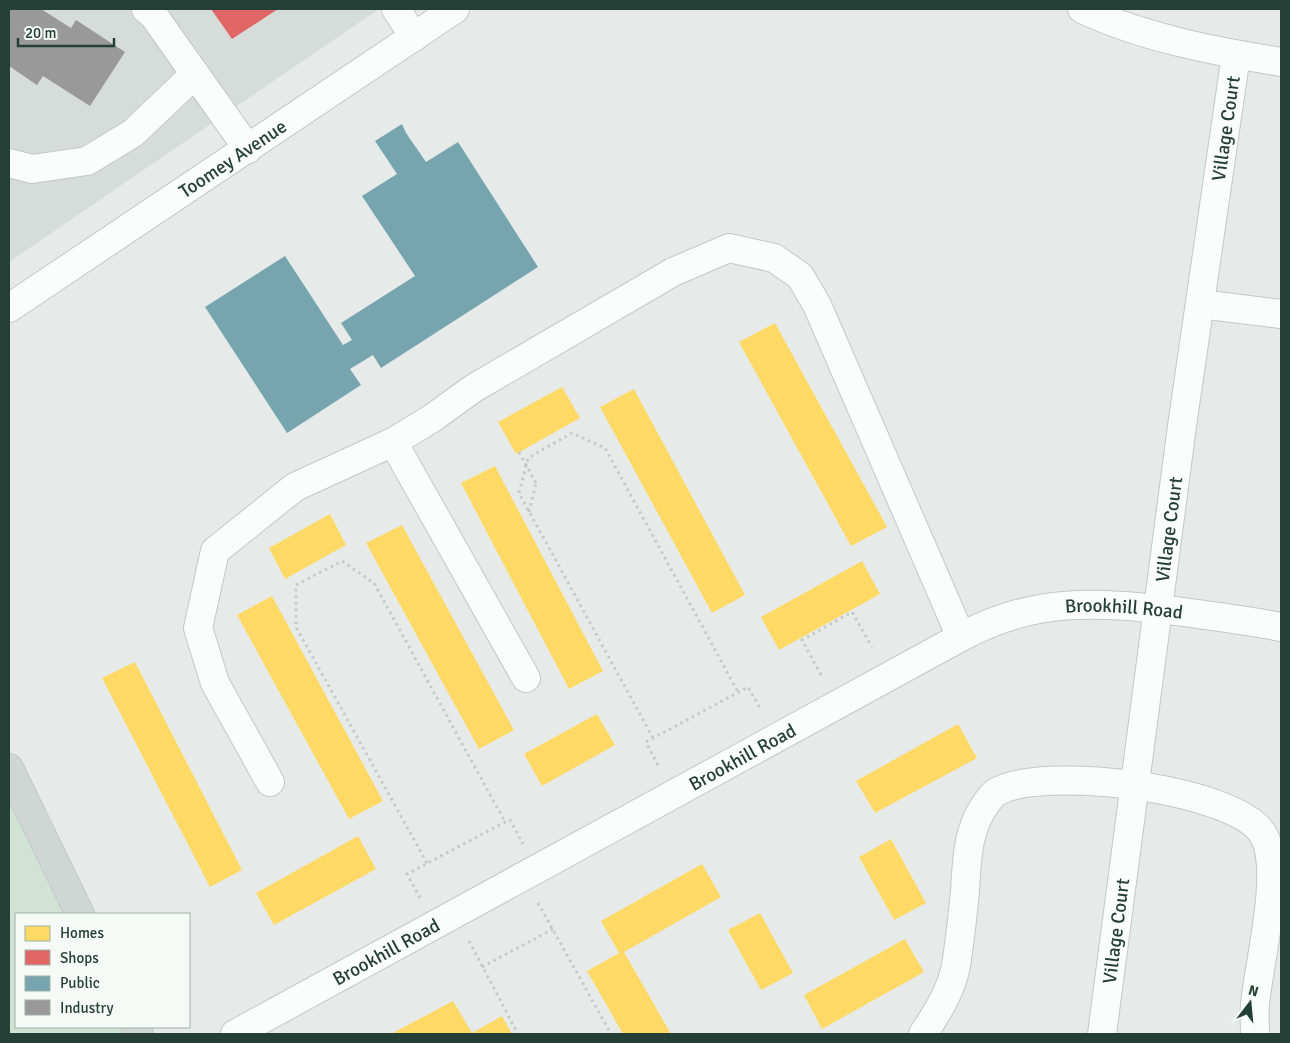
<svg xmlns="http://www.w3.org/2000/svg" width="1290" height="1043" font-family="Signika,sans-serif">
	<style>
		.built { fill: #d5dcd9 }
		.green { fill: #d0e3d5 }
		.homes { fill: #ffd966 }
		.shops { fill: #e06666 }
		.public { fill: #76a5af }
		.industry { fill: #999 }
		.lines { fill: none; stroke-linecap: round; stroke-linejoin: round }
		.minor-casing { stroke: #c3c8c6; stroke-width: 30 }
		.major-casing { stroke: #c2cac7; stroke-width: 30 }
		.path { stroke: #c2cbc7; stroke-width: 3; stroke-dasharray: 2.5 4; stroke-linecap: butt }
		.minor { stroke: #fbfcfc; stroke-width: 28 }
		.major { stroke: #cfd6d4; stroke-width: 28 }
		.path-bridge { stroke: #c2cbc7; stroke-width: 3; stroke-dasharray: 2.5 4; stroke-linecap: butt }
		.labels { text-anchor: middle; stroke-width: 5; stroke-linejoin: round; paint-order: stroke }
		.street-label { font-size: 19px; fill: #243f36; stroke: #f5faf7 }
	</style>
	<rect width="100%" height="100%" fill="#e6ebe9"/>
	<path class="built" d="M 9,9 L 379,9 L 9,262 Z"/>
	<path class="green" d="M 9,768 L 80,914 L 16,914 L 16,1027 L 135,1027 L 139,1034 L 9,1034 Z"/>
	<path class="homes" d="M 775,323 L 887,527 L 851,546 L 739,342 Z
		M 562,387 L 580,418 L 516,454 L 498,422 Z
		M 634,389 L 745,595 L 712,613 L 600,407 Z
		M 495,466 L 603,671 L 569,689 L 461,483 Z
		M 330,514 L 346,545 L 285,579 L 269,548 Z
		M 402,525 L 514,730 L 479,749 L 366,543 Z
		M 862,561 L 880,594 L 779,650 L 761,617 Z
		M 272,596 L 383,801 L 349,819 L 237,615 Z
		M 135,662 L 242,870 L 210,887 L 102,678 Z
		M 597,714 L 615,745 L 542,786 L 524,754 Z
		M 958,724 L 977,758 L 875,813 L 856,781 Z
		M 358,836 L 376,869 L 274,925 L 256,893 Z
		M 891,839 L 926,903 L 894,920 L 859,857 Z
		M 702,864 L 721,897 L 624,952 L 671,1034 L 623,1034 L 587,971 L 619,953 L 601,921 Z
		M 760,913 L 793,973 L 761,990 L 728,930 Z
		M 905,939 L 924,972 L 822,1029 L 804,995 Z
		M 453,1001 L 472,1033 L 502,1016 L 512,1034 L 391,1034 Z"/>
	<path class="shops" d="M 211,9 L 278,9 L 232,39 Z"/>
	<path class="public" d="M 402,124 L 406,133 L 426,162 L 458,142 L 538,267 L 381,368 L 373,355 L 350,369 L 361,385 L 287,433 L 205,307 L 285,256 L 343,345 L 352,340 L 341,323 L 415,276 L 362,196 L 397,174 L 375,141 Z"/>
	<path class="industry" d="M 9,9 L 41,9 L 71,28 L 76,20 L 125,52 L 90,106 L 43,76 L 37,85 L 9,66 Z"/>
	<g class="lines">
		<g class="minor-casing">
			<g id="minor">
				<path d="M 146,9 L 154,16 L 248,149"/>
				<path d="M 396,9 L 414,37"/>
				<path d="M 1082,9 C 1144,38 1214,51 1281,62"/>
				<path d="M 9,163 L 32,169 L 87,161 L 133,133 L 195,74"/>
				<path d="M 1200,304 L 1281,314"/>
				<path id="s1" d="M 9,308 L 455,9"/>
				<path d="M 393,442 L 526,678"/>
				<path d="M 270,782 L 215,683 L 198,628 L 215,551 L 295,487 L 393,442 L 431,419 L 474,388 L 673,272 L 729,248 L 774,258 L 800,276 L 817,305 L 961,637"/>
				<path id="s2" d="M 235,1034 L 961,637 C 1034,597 1096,602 1176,611 C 1211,616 1246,620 1281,627"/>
				<path d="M 923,1034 C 935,1016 948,996 954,974 C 956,967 957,959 958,952 C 961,931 963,912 965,891 C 967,860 967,831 985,805 C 988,801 992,795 995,793 C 1037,764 1240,788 1264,836 C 1283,871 1259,962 1255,1004 C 1254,1014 1255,1024 1255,1034"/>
				<path id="s3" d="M 1102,1034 L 1182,426 L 1236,55"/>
			</g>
		</g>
		<g class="major-casing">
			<path id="major" d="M 9,768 L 80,914
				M 135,1027 L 139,1034"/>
		</g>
		<path class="path" d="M 529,512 L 536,483
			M 821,675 L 802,640 L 852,612 L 872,647
			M 653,738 L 519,493 L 528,458 L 572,433 L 605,448 L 738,692
			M 658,765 L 646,742 L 748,687 L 760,708
			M 427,863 L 296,627 L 296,585 L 342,561 L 374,583 L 505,822
			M 420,898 L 407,874 L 505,822 L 510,820 L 523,844
			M 538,903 L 611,1034
			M 469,941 L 518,1034
			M 482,967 L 553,929"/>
		<use href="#minor" class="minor"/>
		<use href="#major" class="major"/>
		<path class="path-bridge" d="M 519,452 L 536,483"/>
	</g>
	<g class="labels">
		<g class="street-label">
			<text dy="7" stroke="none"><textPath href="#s3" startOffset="914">Village Court</textPath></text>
			<text dy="7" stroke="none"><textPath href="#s1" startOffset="269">Toomey Avenue</textPath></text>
			<text dy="7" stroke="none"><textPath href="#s3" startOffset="509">Village Court</textPath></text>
			<text dy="7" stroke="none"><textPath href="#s2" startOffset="996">Brookhill Road</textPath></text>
			<text dy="7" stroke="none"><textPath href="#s2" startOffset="578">Brookhill Road</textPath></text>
			<text dy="7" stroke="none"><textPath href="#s3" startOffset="104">Village Court</textPath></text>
			<text dy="7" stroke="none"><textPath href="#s2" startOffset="172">Brookhill Road</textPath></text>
		</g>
	</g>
	<rect width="1290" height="1043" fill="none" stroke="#243f36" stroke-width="20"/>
	<rect x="15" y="913" width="175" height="115" fill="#f5faf7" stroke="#a1afaa"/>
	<rect x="25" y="926" width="25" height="15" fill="#ffd966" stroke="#a1afaa"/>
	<text x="60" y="938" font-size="15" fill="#243f36">Homes</text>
	<rect x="25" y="950" width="25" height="15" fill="#e06666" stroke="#a1afaa"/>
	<text x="60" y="963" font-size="15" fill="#243f36">Shops</text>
	<rect x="25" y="976" width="25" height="15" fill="#76a5af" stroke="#a1afaa"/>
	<text x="60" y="988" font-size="15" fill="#243f36">Public</text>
	<rect x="25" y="1000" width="25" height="15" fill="#999999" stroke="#a1afaa"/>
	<text x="60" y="1013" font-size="15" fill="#243f36">Industry</text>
	<g transform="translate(1250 1003) rotate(16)" stroke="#f5faf7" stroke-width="4" paint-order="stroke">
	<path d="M0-4L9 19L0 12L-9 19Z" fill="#243f36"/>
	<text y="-8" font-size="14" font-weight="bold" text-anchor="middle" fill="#243f36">N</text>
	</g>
	<path d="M18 38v8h96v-8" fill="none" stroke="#243f36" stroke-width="2.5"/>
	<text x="25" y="38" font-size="15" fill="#243f36" stroke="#f5faf7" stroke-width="4" paint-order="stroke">20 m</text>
</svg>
